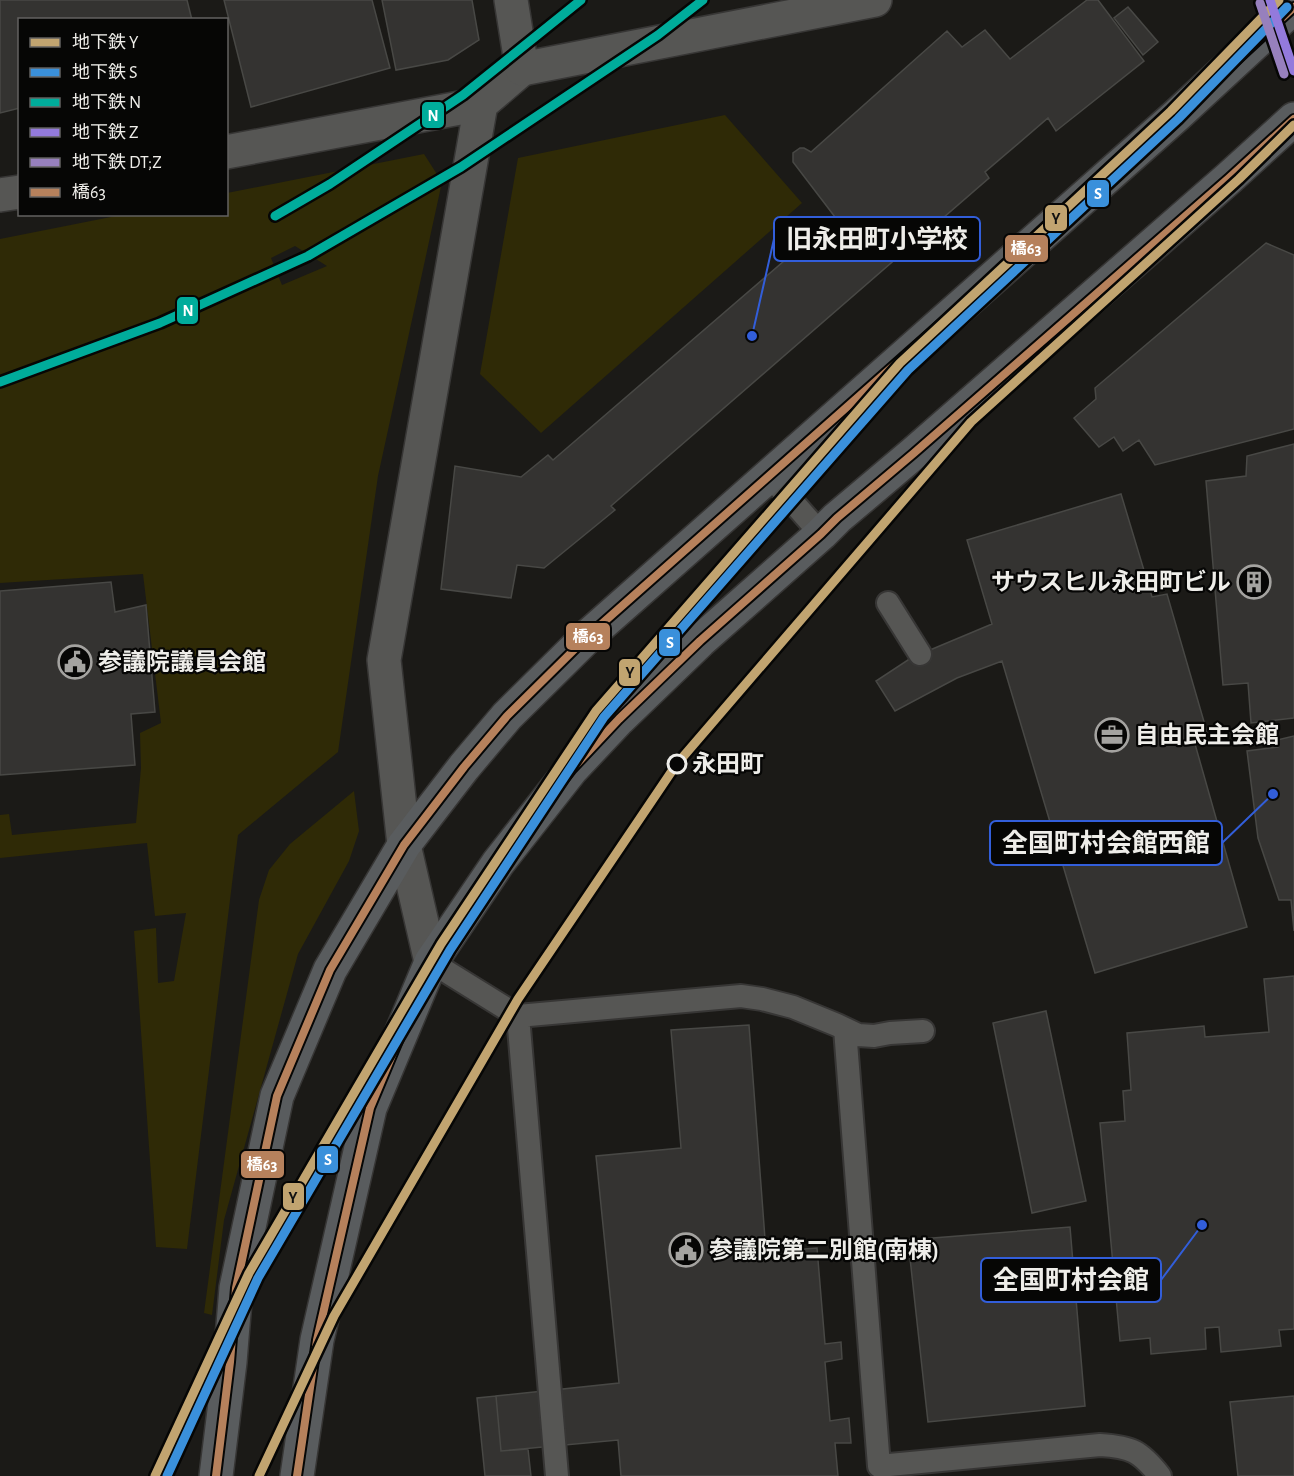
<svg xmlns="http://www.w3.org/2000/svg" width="1294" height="1476" font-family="'Alegreya Sans','Noto Sans JP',sans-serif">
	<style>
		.green { fill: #2f2a06; fill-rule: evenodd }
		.building { fill: #343331; stroke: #484845; stroke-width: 1.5 }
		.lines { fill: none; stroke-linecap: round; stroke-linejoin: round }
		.service-casing { stroke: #373635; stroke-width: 26 }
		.minor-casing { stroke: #373635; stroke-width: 36 }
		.tertiary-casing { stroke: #373635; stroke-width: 36 }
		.trunk-casing { stroke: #373635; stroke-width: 36 }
		.service { stroke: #565654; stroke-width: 22 }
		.minor { stroke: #565654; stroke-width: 33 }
		.tertiary { stroke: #565654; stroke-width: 33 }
		.trunk { stroke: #595c5e; stroke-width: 33 }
		.bus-1-casing { stroke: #060605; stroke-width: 12 }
		.bus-1 { stroke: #b6815c; stroke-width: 8 }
		.metro-1-casing { stroke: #060605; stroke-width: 14 }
		.metro-2-casing { stroke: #060605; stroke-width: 14 }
		.metro-3-casing { stroke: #060605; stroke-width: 14 }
		.metro-4-casing { stroke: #060605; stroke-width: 14 }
		.metro-5-casing { stroke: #060605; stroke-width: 14 }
		.metro-1 { stroke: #c1a470; stroke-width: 9 }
		.metro-2 { stroke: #3a90db; stroke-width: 9 }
		.metro-3 { stroke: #00ac9b; stroke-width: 9 }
		.metro-4 { stroke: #937adc; stroke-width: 9 }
		.metro-5 { stroke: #9780bd; stroke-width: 9 }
		.stop-dot { fill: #060605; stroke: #eeede9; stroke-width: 3 }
		.labels { text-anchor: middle; stroke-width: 4.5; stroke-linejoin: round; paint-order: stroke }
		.poi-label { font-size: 24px; font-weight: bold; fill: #eeede9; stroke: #060605; text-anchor: start }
		.stop-label { font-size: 24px; font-weight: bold; fill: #eeede9; stroke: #060605; text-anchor: start }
		.leader { fill: none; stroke: #325eda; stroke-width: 2 }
		.callout-dot { fill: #325eda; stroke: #060605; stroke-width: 2 }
		.callout { fill: #060605; stroke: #325eda; stroke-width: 2 }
		.callout-label { font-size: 26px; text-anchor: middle; font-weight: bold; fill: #eeede9 }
		.line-badge { stroke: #060605; stroke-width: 2 }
		.badge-label { font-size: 16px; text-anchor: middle; font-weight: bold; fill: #fff }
		.pale-badge-label { font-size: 16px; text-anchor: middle; font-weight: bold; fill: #111 }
	</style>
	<rect width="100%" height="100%" fill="#1b1a17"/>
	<path class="green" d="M 725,115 L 802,203 L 541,433 L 480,374 L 518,158 Z
		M 424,154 L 442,182 L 378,476 L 338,752 L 238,835 L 187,1249 L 156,1247 L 134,931 L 156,928 L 158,983 L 174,981 L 186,913 L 155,916 L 147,843 L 0,858 L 0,815 L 9,814 L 12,835 L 136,823 L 141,768 L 140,733 L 161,723 L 143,574 L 0,583 L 0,239 L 121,215 L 226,214 L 227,193 ZM 295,246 L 327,266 L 282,285 L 271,258 Z
		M 354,791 L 359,831 L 349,861 L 298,954 L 224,1220 L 212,1315 L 204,1313 L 259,900 L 269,870 L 290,844 Z"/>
	<path class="building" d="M 0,0 L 187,0 L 192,20 L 20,20 L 20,108 L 0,113 Z
		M 224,0 L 372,0 L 390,68 L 251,107 Z
		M 382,0 L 472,0 L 479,40 L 448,60 L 396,70 Z
		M 1087,0 L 1098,0 L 1144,61 L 1056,131 L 1048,118 L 985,172 L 989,178 L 611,506 L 615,510 L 544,568 L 517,565 L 511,598 L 441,589 L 455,466 L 521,477 L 548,455 L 553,460 L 835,217 L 793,162 L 793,153 L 800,148 L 804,148 L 811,152 L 947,31 L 962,47 L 985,30 L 1010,59 Z
		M 1128,7 L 1158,42 L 1143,55 L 1114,18 Z
		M 1266,243 L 1294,255 L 1294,429 L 1155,465 L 1139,440 L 1123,451 L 1114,437 L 1099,447 L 1074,418 L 1096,399 L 1095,388 Z
		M 1294,444 L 1294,718 L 1251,723 L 1248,683 L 1223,685 L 1206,481 L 1246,476 L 1247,456 Z
		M 1121,494 L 1152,597 L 1167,594 L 1207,732 L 1193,737 L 1247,927 L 1095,973 L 1002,661 L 957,678 L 895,711 L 876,681 L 911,658 L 992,624 L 967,540 Z
		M 111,582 L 115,612 L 146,605 L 155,712 L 131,714 L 135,765 L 0,775 L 0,591 Z
		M 1294,736 L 1294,931 L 1291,900 L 1279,900 L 1258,838 L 1247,751 L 1278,747 L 1277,740 Z
		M 1294,976 L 1294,1329 L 1279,1330 L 1281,1346 L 1221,1352 L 1219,1327 L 1205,1328 L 1206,1349 L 1151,1354 L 1150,1338 L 1120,1341 L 1100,1123 L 1125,1121 L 1123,1091 L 1131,1090 L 1127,1033 L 1204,1026 L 1205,1037 L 1269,1032 L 1264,979 Z
		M 1046,1011 L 1086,1201 L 1032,1213 L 993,1023 Z
		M 749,1025 L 766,1252 L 817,1248 L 825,1344 L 841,1342 L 842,1359 L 825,1362 L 830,1421 L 849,1418 L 851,1443 L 835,1443 L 838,1476 L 621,1476 L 618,1440 L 501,1451 L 496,1396 L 619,1383 L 596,1156 L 681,1148 L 671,1030 Z
		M 1070,1227 L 1085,1406 L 928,1422 L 908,1240 Z
		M 496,1396 L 501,1451 L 528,1449 L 531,1476 L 485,1476 L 477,1398 Z
		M 1294,1396 L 1294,1476 L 1238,1476 L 1230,1402 Z"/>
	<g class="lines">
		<g class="service-casing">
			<path id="service" d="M 769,475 L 821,534
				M 888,603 L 920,654
				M 431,962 L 518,1016 L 741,996 L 762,999 L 793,1007 L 837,1025 L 858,1035 L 874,1036 L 890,1033 L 923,1031
				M 518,1016 L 557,1476
				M 845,1029 L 879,1466 L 1100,1445 C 1132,1447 1140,1451 1160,1476"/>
		</g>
		<g class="minor-casing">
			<path id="minor" d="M 226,152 L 481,104 L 522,69 L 511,0
				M 0,195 L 20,192
				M 431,962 L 404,845 L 384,660 L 481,104"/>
		</g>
		<g class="tertiary-casing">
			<path id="tertiary" d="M 522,69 L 875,0"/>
		</g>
		<g class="trunk-casing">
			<path id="trunk" d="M 216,1476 L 230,1362 L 236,1288 L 277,1096 L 330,970 L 404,845 L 464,767 L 507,716 L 588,636 L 1177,115 L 1294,7
				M 297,1476 L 317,1340 L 370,1108 L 431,962 L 498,863 L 571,770 L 619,719 L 700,641 L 821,534 L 837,518 L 914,453 L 1229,178 L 1294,119"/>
		</g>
		<use href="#service" class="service"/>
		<use href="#minor" class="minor"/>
		<use href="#tertiary" class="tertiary"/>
		<use href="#trunk" class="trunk"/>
		<g class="bus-1-casing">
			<path id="bus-1" d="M 216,1476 L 230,1362 L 236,1288 L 277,1096 L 330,970 L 404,845 L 464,767 L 507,716 L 588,636 L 1177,115 L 1294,7
				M 297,1476 L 317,1340 L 370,1108 L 431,962 L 498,863 L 571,770 L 619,719 L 700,641 L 821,534 L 837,518 L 914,453 L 1229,178 L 1294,119"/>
		</g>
		<use href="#bus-1" class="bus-1"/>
		<g class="metro-1-casing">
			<path id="metro-1" d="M 155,1476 L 249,1273 L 441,944 L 596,711 L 900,363 L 1171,111 L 1279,0
				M 259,1476 L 334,1316 L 518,999 L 676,765 L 971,422 L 1239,179 L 1294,125"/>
		</g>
		<g class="metro-2-casing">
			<path id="metro-2" d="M 167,1476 L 258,1278 L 450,950 L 604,717 L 908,370 L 1178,119 L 1287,7"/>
		</g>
		<g class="metro-3-casing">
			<path id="metro-3" d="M 275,216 L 330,184 L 463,95 L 581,0
				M 0,382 L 160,323 L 308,256 L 461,167 L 658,35 L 703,0"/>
		</g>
		<g class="metro-4-casing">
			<path id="metro-4" d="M 1270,0 L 1294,71"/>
		</g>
		<g class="metro-5-casing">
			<path id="metro-5" d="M 1260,3 L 1284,74"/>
		</g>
		<use href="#metro-1" class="metro-1"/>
		<use href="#metro-2" class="metro-2"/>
		<use href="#metro-3" class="metro-3"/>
		<use href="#metro-4" class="metro-4"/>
		<use href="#metro-5" class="metro-5"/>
	</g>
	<defs>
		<g id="building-ring" transform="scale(1.725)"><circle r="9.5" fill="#060605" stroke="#a4a3a0" stroke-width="1.5"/><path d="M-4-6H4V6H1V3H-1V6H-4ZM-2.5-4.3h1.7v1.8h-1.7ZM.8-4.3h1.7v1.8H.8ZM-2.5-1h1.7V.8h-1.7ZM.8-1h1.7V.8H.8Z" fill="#a4a3a0"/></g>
		<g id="civic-ring" transform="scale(1.725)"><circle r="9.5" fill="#060605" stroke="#a4a3a0" stroke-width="1.5"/><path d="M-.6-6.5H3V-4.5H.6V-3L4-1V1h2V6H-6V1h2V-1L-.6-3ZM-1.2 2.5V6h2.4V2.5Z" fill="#a4a3a0"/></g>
		<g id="office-ring" transform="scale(1.725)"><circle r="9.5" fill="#060605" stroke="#a4a3a0" stroke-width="1.5"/><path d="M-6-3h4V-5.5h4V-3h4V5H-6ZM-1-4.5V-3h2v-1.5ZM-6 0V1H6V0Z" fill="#a4a3a0"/></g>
	</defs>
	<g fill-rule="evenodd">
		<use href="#building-ring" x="1254" y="582"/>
		<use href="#civic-ring" x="75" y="662"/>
		<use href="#office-ring" x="1112" y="735"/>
		<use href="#civic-ring" x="686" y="1250"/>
	</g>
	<circle class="stop-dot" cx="677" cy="764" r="9"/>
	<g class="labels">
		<g class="poi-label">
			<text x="1231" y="590" text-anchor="end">サウスヒル永田町ビル</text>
			<text x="98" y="670">参議院議員会館</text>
			<text x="1135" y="743">自由民主会館</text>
			<text x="709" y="1258">参議院第二別館(南棟)</text>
		</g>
		<g class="stop-label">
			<text x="692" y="772">永田町</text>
		</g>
	</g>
	<path class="leader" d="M752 336L774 239M1273 794L1222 843M1202 1225L1161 1280"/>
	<g class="callout-dot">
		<circle cx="752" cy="336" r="6"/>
		<circle cx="1273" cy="794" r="6"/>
		<circle cx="1202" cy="1225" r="6"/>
	</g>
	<g class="callout">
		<rect x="774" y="217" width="206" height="44" rx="6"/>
		<rect x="990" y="821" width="232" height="44" rx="6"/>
		<rect x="981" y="1258" width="180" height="44" rx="6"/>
	</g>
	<g class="callout-label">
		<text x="877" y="248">旧永田町小学校</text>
		<text x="1106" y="852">全国町村会館西館</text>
		<text x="1071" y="1289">全国町村会館</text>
	</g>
	<g class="line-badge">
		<rect x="421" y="101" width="24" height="28" rx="6" fill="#00ac9b"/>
		<rect x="1086" y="179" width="24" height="29" rx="6" fill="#3a90db"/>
		<rect x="1044" y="204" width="24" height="28" rx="6" fill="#c1a470"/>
		<rect x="1004" y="234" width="45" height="29" rx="6" fill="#b6815c"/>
		<rect x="176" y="296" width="23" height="29" rx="6" fill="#00ac9b"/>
		<rect x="565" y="622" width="46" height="29" rx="6" fill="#b6815c"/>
		<rect x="658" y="628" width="23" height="29" rx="6" fill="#3a90db"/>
		<rect x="618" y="658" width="23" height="29" rx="6" fill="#c1a470"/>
		<rect x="316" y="1145" width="23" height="29" rx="6" fill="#3a90db"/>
		<rect x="240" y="1150" width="45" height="29" rx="6" fill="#b6815c"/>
		<rect x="282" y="1182" width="23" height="29" rx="6" fill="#c1a470"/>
	</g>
	<g class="badge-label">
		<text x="433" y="121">N</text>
		<text x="1098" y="199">S</text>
		<text x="1026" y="254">橋63</text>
		<text x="188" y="316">N</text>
		<text x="588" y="642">橋63</text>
		<text x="670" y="648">S</text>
		<text x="328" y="1165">S</text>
		<text x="262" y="1170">橋63</text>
	</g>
	<g class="pale-badge-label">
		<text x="1056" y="224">Y</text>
		<text x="630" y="678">Y</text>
		<text x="293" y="1203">Y</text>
	</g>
	<rect x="18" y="18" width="210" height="198" fill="#060605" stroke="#636260" stroke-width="1.5"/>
	<rect x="30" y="38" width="30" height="9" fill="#c1a470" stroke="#636260" stroke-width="1.5"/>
	<text x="72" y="48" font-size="18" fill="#eeede9">地下鉄 Y</text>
	<rect x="30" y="68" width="30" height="9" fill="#3a90db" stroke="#636260" stroke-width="1.5"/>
	<text x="72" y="78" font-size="18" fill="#eeede9">地下鉄 S</text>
	<rect x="30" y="98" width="30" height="9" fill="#00ac9b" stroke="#636260" stroke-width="1.5"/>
	<text x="72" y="108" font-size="18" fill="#eeede9">地下鉄 N</text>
	<rect x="30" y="128" width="30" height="9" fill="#937adc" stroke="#636260" stroke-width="1.5"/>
	<text x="72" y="138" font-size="18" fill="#eeede9">地下鉄 Z</text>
	<rect x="30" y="158" width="30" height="9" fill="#9780bd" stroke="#636260" stroke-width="1.5"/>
	<text x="72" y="168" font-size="18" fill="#eeede9">地下鉄 DT;Z</text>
	<rect x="30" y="188" width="30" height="9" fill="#b6815c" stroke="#636260" stroke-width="1.5"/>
	<text x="72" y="198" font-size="18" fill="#eeede9">橋63</text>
</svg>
